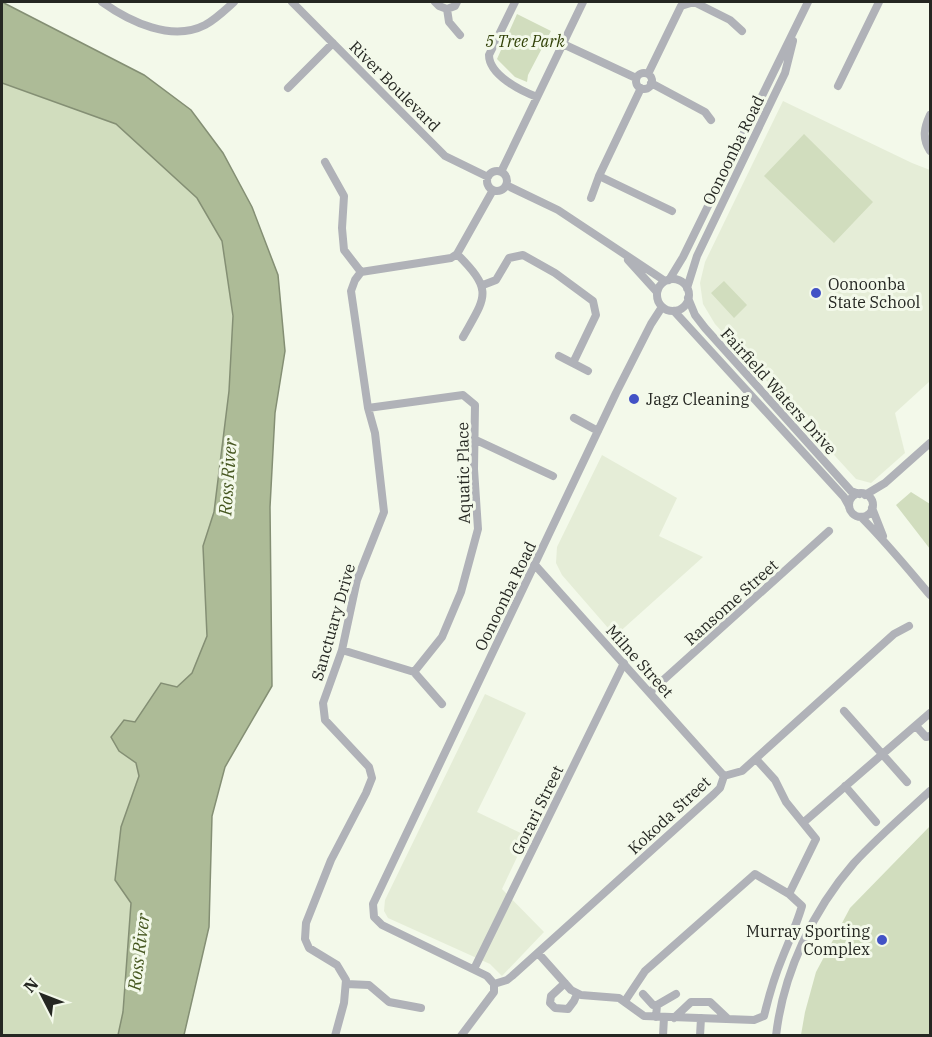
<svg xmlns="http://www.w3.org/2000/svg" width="932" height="1037" font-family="'IBM Plex Serif',serif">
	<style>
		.built { fill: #e5edd7 }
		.green { fill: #d1ddbe }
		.water { fill: #adbb97; stroke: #848f74; stroke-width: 1.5 }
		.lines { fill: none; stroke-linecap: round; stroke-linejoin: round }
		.minor { stroke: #b0b2b8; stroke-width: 8 }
		.poi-dot { fill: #4252c6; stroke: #f3f9ea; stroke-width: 2 }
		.labels { text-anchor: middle; stroke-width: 6; stroke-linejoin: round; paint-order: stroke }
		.park-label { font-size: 16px; font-style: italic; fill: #314107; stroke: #f3f9ea }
		.street-label { font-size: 16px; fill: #252722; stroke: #f3f9ea }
		.poi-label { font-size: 16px; fill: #252722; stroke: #f3f9ea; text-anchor: start }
		.water-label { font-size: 18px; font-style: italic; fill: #465720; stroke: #f3f9ea }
	</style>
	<rect width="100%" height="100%" fill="#f3f9ea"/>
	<path class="built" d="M 783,101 L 912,163 L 930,170 L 930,381 L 895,413 L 905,453 L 871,483 L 856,479 L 715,324 L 703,304 L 700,283 L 705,262 Z
		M 602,455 L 677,498 L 659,536 L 703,557 L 615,636 L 562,575 L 556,563 L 557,547 Z
		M 485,694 L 526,713 L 477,812 L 527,836 L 502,889 L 544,932 L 502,976 L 490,964 L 388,918 L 384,911 L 385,900 Z"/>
	<path class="green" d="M 517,14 L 551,31 L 528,75 L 527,82 L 515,77 L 497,59 Z
		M 2,83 L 116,124 L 197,198 L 222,241 L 233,316 L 229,391 L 214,512 L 203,546 L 207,636 L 192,673 L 177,687 L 161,683 L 119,751 L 136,763 L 139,776 L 121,827 L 115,880 L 131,903 L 123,1012 L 118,1035 L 2,1036 Z
		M 804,134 L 873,202 L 834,243 L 764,176 Z
		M 724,281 L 747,305 L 734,318 L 711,293 Z
		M 911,492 L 930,504 L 930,549 L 896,505 Z
		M 930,826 L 930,1035 L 801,1035 L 805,1012 L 816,972 L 850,908 Z"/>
	<path class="water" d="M 2,2 L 144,75 L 191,110 L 223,153 L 252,207 L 278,275 L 285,351 L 275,413 L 270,507 L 272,686 L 225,767 L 212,816 L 209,927 L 184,1035 L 118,1035 L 123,1012 L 131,903 L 115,880 L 121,827 L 139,776 L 136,763 L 119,751 L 111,737 L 124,720 L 135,722 L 161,683 L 177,687 L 192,673 L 207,636 L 203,546 L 214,512 L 229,391 L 233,316 L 222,241 L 197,198 L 116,124 L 2,83 Z"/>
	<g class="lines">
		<path class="minor" d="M 102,2 C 130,22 172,42 205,25 C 216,19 225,10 234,2
			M 292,2 L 445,156 L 488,177
			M 435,2 L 439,6 L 447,9 L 455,6 L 457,2
			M 515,2 L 489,55 C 489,75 521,91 537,97
			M 447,9 L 449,22 L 460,35
			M 563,44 L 636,78
			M636 81a8 8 0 1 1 16 0a8 8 0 1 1-16 0Z
			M 648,74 L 681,6 L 694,2 L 730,20 L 742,31
			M 651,83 L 705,112 L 711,120
			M 838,86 L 879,2
			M 288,88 L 333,43
			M 930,115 C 924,128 922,138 930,151
			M 325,162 L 344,196 L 342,228 L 344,250 L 361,272
			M487 181a10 10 0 1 1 20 0a10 10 0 1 1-20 0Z
			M 501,172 L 583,2
			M 599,176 L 672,211
			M 506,185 L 558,210 L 665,281
			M 591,198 L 599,176 L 641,88
			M 457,254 C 494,291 486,296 463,337
			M 628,260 L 657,292
			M657 295a16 16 0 1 1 32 0a16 16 0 1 1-32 0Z
			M 669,280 L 683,257 L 808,2
			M 483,285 L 496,280 L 509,258 L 523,255 L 555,273 L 593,301 L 596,315 L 573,363
			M 687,288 L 697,256 L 785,73 L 793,41
			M 688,298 L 695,315 L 705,328 L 851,491 L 859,494
			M 674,311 L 844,497 L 849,506
			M 559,356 L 588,371
			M 368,408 L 463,395 L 475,405 L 474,469 L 478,529 L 461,592 L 442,637 L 414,672
			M 574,418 L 598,431
			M 476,440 L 553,476
			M849 505a12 12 0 1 1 24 0a12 12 0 1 1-24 0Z
			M 865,495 L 885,483 L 930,443
			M 872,508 L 883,536
			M 861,517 C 886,542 908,569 930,595
			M 535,565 L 724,776
			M 342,650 L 414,672 L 442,704
			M 650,692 L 829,531
			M 844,711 L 907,782
			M 916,726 L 926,737 L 930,736
			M 724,776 L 742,771 L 894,634 L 909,626
			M 845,786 L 876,822
			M 804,822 L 930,713
			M 538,953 L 571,990 L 581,995 L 619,998 L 644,1016 L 754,1020 L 764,1016 C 769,995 775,975 783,956 C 790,939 797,923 802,906 L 789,894 L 816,839 L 786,802 L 775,780 L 756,759
			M 474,969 L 624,663
			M 565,983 L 551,996 L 550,1003 L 555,1008 L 568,1009 L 574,1001 L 577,994
			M 346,984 L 369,985 L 389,1002 L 421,1008
			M 494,984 L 487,976 L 382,925 L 374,917 L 373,904 L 616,393 L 651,324 L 662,307
			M 494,984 L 507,980 L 512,976 L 714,794 L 720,788 L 724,776
			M 643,994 L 653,1005 L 657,1005 L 656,1017
			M 625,1001 L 645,971 L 755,874 L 789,894
			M 657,1005 L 676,994
			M 674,1018 L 691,1002 L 710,1002 L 728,1019
			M 335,1036 L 344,1003 L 346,980 L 337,965 L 309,948 L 305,939 L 306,923 L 331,860 L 366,793 L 372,778 L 369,767 L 325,720 L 323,703 L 342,650 L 357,580 L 384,512 L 375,433 L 368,408 L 351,291 L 355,280 L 361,272 L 451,258 L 457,254 L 493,190
			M 461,1036 L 494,992 L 494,984
			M 663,1036 L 664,1017
			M 700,1036 L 701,1018
			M 776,1036 C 783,973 813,910 854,863 C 878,837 905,814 930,791"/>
	</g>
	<g class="poi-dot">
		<circle cx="816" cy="293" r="6"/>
		<circle cx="634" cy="399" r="6"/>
		<circle cx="882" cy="940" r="6"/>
	</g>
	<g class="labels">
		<g class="park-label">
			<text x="525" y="47">5 Tree Park</text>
		</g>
		<g class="street-label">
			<text transform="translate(395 86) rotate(45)" y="6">River Boulevard</text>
			<text transform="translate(733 150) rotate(-64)" y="6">Oonoonba Road</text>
			<text transform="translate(779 391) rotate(48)" y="6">Fairfield Waters Drive</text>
			<text transform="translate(463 473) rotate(-91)" y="6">Aquatic Place</text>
			<text transform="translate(505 596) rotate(-64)" y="6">Oonoonba Road</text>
			<text transform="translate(731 602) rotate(-42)" y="6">Ransome Street</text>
			<text transform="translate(333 622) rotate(-74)" y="6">Sanctuary Drive</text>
			<text transform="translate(640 661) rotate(48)" y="6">Milne Street</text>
			<text transform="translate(537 810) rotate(-64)" y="6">Gorari Street</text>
			<text transform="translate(669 815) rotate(-43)" y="6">Kokoda Street</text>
		</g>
		<g class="poi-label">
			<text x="828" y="290">Oonoonba<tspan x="828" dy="18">State School</tspan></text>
			<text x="646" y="405">Jagz Cleaning</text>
			<text x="870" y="937" text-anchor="end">Murray Sporting<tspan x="870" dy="18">Complex</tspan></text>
		</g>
		<g class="water-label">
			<text transform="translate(228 477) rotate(-86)" y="6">Ross River</text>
			<text transform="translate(139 952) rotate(-83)" y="6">Ross River</text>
		</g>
	</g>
	<rect width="932" height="1037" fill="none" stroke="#252722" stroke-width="6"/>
	<g transform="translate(42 995) rotate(312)" stroke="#f3f9ea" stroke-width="4.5" paint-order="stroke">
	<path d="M0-4.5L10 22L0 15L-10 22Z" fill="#252722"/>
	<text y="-9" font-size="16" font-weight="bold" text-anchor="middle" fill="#252722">N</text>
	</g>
</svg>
